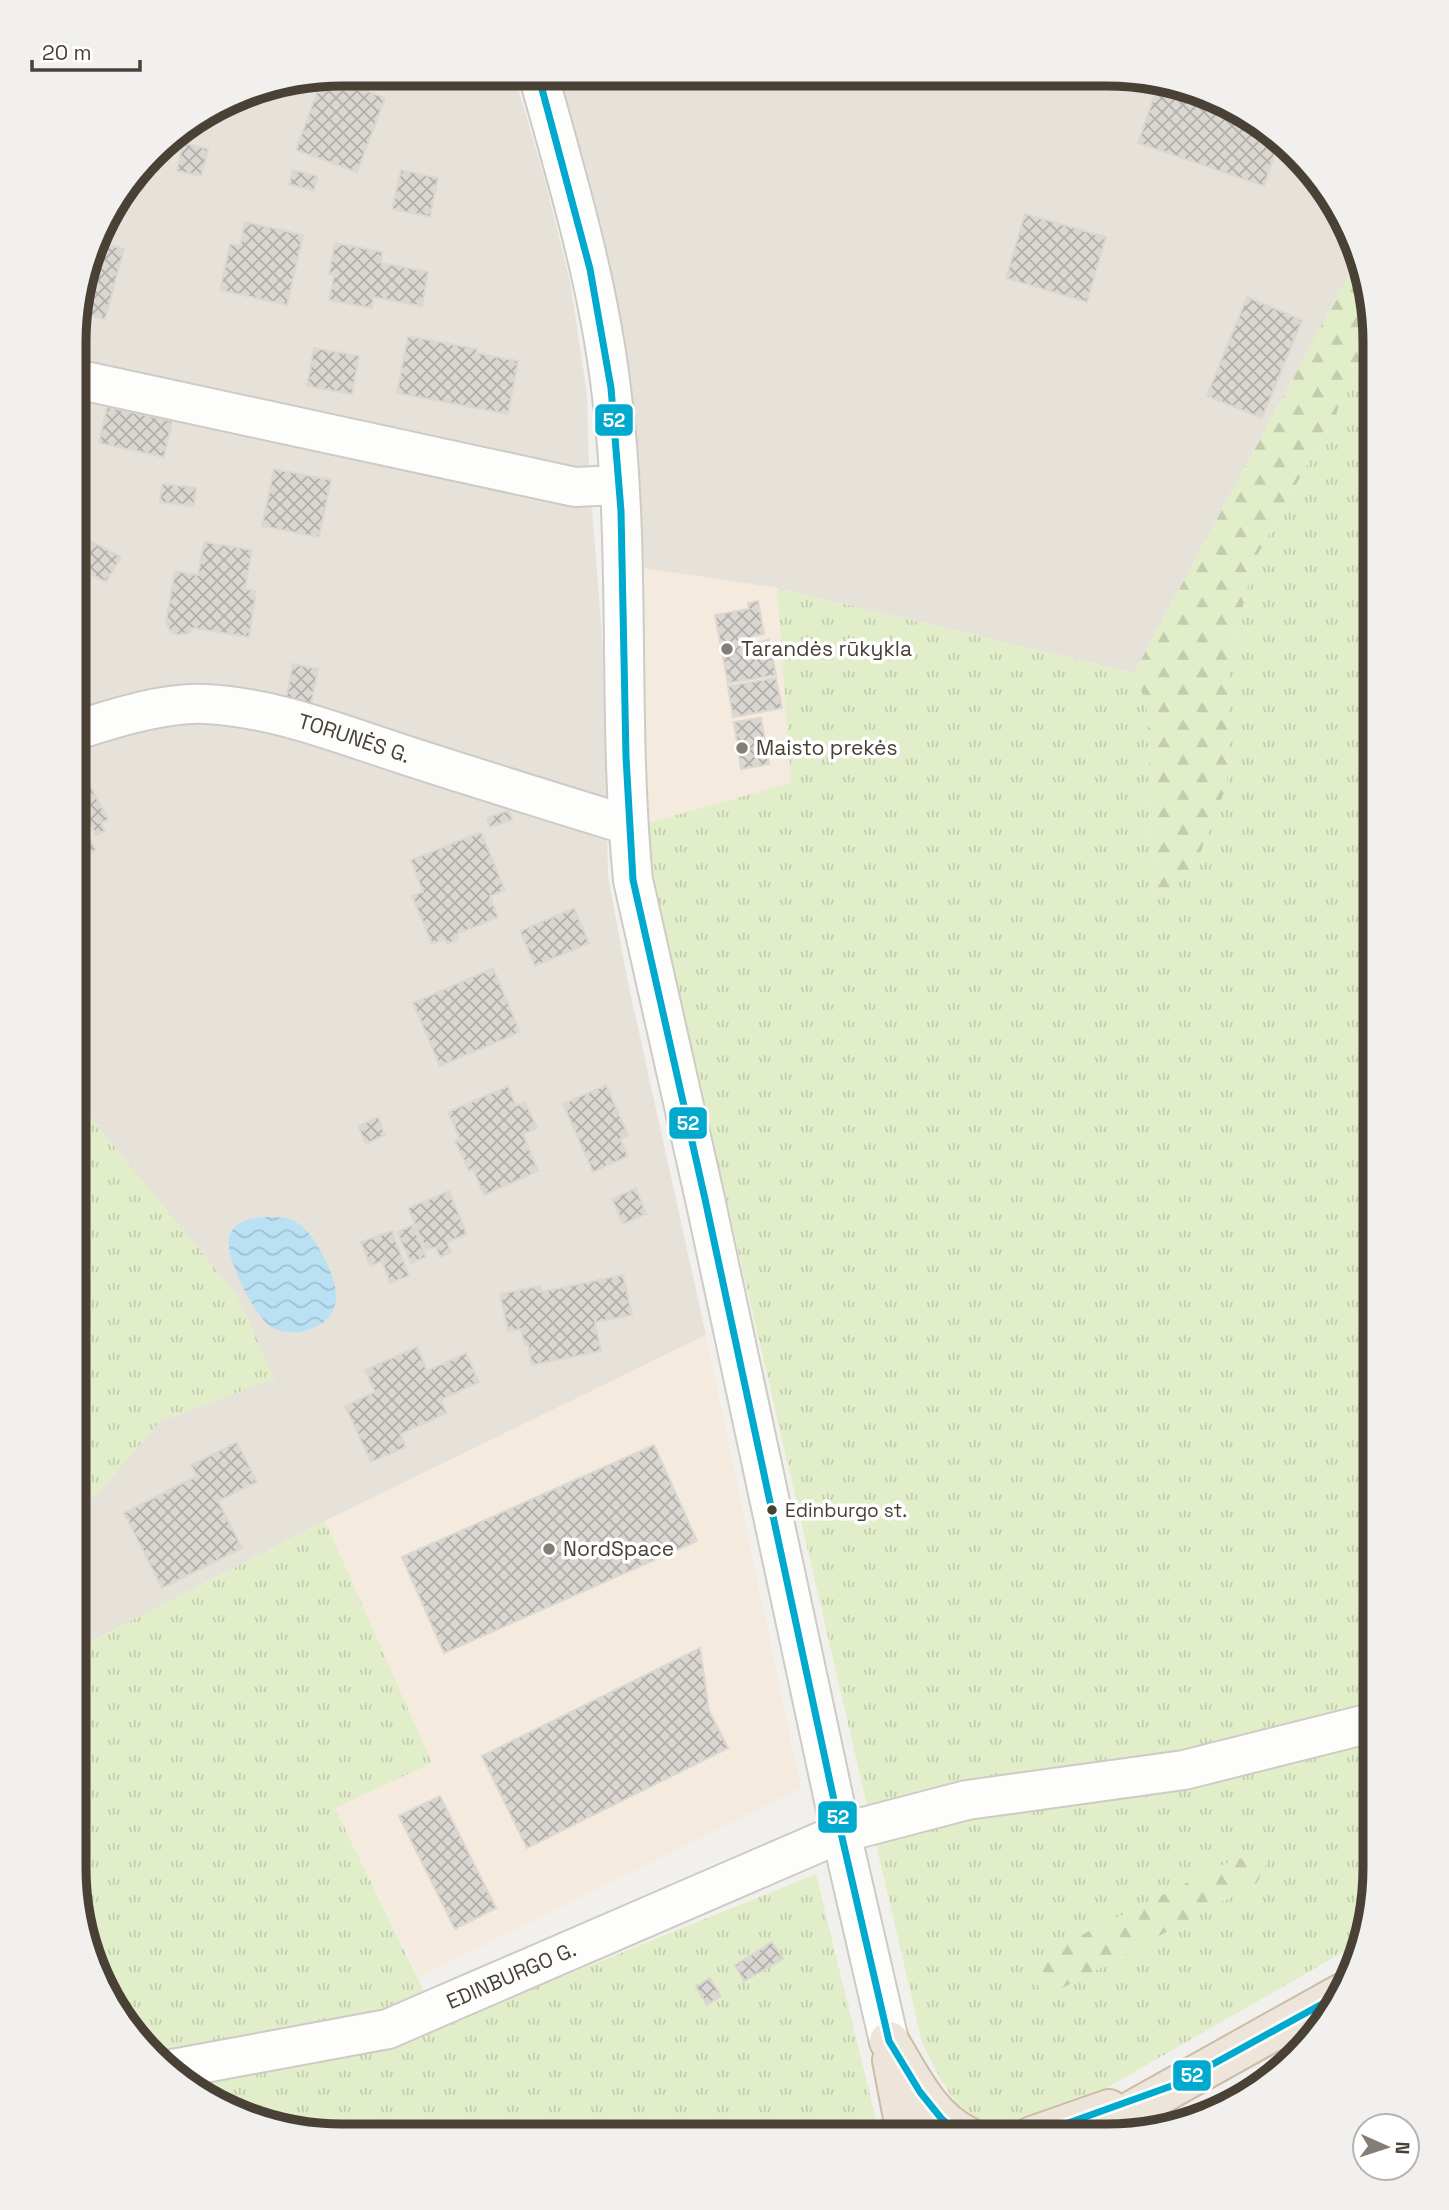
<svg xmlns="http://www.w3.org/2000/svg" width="1449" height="2210" font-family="'Space Grotesk',sans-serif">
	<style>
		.residential { fill: #e7e2d9 }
		.commercial { fill: #f5eade }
		.grass { fill: url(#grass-tufts) }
		.forest { fill: url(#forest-firs) }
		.water { fill: url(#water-waves) }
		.building { fill: url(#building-cross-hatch); stroke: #dbd7d1; stroke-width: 2 }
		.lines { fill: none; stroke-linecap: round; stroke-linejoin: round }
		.minor-casing { stroke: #cecbc6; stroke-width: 42 }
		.highway-casing { stroke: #ccbca6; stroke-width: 42 }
		.minor { stroke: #fdfdfc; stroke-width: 38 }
		.highway { stroke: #ede5d9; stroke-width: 38 }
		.bus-1-casing { stroke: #fff; stroke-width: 12 }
		.bus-1 { stroke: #00a9ce; stroke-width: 7 }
		.poi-dot { fill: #857e76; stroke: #fff; stroke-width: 2.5 }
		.bus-dot { fill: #4a4136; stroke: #fff; stroke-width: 2.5 }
		.labels { text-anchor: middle; stroke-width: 7; stroke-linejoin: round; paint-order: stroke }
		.bus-label { font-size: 19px; fill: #4a4136; stroke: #fff; text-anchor: start }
		.poi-label { font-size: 21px; fill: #4a4136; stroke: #fff; text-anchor: start }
		.street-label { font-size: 21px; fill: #4a4136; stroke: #fff }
		.rim { fill: none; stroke: #4a4136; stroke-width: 9 }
		.line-badge { stroke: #fff; stroke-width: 2.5 }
		.badge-label { font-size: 19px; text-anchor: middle; font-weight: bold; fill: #fff }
	</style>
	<defs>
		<pattern id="grass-tufts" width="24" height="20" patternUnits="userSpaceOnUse" patternTransform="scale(1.75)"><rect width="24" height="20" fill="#e2eeca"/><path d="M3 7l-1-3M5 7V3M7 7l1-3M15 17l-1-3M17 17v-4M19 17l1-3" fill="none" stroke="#c3cdae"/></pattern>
		<pattern id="forest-firs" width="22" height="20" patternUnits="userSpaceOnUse" patternTransform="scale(1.75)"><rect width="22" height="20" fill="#e2eeca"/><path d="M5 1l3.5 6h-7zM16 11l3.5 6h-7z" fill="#c3cdae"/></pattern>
		<pattern id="water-waves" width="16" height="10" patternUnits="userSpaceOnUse" patternTransform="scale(1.75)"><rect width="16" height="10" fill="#bae0f3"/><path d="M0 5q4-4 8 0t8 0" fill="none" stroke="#a1c1d1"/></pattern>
		<pattern id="building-cross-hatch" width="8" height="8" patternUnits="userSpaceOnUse" patternTransform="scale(1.75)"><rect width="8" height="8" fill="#dad7d2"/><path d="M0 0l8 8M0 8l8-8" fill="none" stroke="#b3b0ab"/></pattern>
	</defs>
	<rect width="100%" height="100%" fill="#f2f0ec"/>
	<path class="residential" d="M 341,74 L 514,74 L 545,180 L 570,281 L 587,393 L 589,468 L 603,649 L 608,876 L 627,978 L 706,1335 L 325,1521 L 74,1650 L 74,1506 L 97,1494 L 160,1421 L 274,1379 L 128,1165 L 75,1099 L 76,307 L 101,222 L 164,140 L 239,94 Z
		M 556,74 L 1143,76 L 1210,94 L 1270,129 L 1320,178 L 1355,238 L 1359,256 L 1134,673 L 777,588 L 642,568 L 627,399 Z"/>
	<path class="commercial" d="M 642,568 L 777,588 L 791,783 L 648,823 Z
		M 706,1335 L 801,1788 L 419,1977 L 335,1808 L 432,1763 L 325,1521 Z"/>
	<path class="grass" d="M 1375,356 L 1375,1887 L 1364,1940 L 1037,2128 C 1028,2129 1019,2131 1010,2131 C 962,2132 940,2078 922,2042 L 657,901 L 648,823 L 791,783 L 777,588 L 1134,673 L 1147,705 L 1154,898 L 1227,785 L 1230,659 L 1254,561 L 1366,358 Z
		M 75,1099 L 236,1294 L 275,1379 L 160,1421 L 97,1494 L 74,1506 Z
		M 325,1521 L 432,1763 L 335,1808 L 441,2026 L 816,1874 L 880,2136 L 307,2134 L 239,2116 L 179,2081 L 129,2032 L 94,1972 L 74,1869 L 74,1650 Z"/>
	<path class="forest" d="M 1359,256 L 1375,341 L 1375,356 L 1366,358 L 1254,561 L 1230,659 L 1227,785 L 1193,871 L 1154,899 L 1147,705 L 1134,673 Z
		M 1259,1854 L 1268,1860 L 1257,1883 L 1057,1991 L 1043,1994 C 1029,1973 1034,1969 1049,1951 L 1231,1861 Z"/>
	<path class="water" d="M 262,1217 C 273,1217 284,1216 294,1221 C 309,1229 317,1244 324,1258 C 342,1291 344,1324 299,1332 C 291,1333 280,1332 273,1328 C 255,1319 221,1251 230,1234 C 236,1221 250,1219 262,1217 Z"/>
	<path class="building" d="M 341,74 L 364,74 L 359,88 L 385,98 L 357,172 L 296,150 L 320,84 L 309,80 Z
		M 1156,91 L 1272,130 L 1280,138 L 1264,186 L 1138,143 Z
		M 183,143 L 208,149 L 201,176 L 177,171 Z
		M 154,153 L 143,189 L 130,185 Z
		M 293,170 L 317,176 L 314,191 L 289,184 Z
		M 401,170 L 438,178 L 430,217 L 392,209 Z
		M 1025,214 L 1106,237 L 1087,302 L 1006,278 Z
		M 245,222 L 303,235 L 287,305 L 220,290 L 230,244 L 240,246 Z
		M 96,241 L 124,249 L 105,319 L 76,311 Z
		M 335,243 L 382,252 L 381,263 L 428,272 L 422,306 L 373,297 L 372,308 L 329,300 L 334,275 L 329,274 Z
		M 1247,297 L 1302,320 L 1262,418 L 1207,396 Z
		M 408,336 L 477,349 L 476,353 L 518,361 L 508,414 L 397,393 Z
		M 314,348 L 359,356 L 352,394 L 307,386 Z
		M 107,407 L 172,421 L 164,457 L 99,443 Z
		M 274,469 L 331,480 L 319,537 L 262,526 Z
		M 162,484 L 196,488 L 194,506 L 160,502 Z
		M 81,536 L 121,557 L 106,582 L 75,566 L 75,547 Z
		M 204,542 L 252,550 L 245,589 L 256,591 L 249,637 L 193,628 L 189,633 L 177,635 L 170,631 L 166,622 L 175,571 L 198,575 Z
		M 758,601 L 764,634 L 752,636 L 753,643 L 769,640 L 776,675 L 728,683 L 715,615 L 749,609 L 748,603 Z
		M 293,664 L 318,669 L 311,705 L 286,700 Z
		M 776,678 L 782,708 L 733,717 L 728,686 Z
		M 761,718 L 769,764 L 741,769 L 734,722 Z
		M 79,765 L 108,819 L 101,823 L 105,831 L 96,835 L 87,818 L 80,822 L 96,850 L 75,862 L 75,767 Z
		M 509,810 L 512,820 L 490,827 L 487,818 Z
		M 481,832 L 505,890 L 490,896 L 498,917 L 457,934 L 459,939 L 447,944 L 445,939 L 432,944 L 412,896 L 423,892 L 411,860 Z
		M 574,908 L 589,943 L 535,966 L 520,931 Z
		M 493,968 L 520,1032 L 440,1066 L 413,1003 Z
		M 606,1085 L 628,1135 L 620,1139 L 628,1156 L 593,1172 L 563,1104 Z
		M 508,1086 L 516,1106 L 525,1102 L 537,1128 L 523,1134 L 538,1171 L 484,1195 L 473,1169 L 469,1171 L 455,1141 L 460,1139 L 448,1112 Z
		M 378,1117 L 385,1135 L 366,1144 L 358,1126 Z
		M 636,1188 L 646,1214 L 623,1224 L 612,1199 Z
		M 449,1191 L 467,1234 L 447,1242 L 451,1252 L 440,1257 L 436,1247 L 426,1250 L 408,1208 Z
		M 413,1225 L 426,1257 L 411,1263 L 397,1232 Z
		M 392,1231 L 409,1276 L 390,1283 L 382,1261 L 370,1266 L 361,1242 Z
		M 623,1275 L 632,1315 L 595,1322 L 601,1351 L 532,1365 L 528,1345 L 525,1345 L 521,1329 L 508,1331 L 500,1294 L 540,1286 L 541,1292 Z
		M 417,1347 L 427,1371 L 466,1353 L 479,1382 L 440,1400 L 447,1413 L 400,1434 L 406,1447 L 371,1462 L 345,1406 L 375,1392 L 365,1370 Z
		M 237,1442 L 257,1482 L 218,1501 L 242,1548 L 162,1588 L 124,1513 L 197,1476 L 191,1465 Z
		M 654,1445 L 697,1541 L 444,1653 L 402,1557 Z
		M 700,1648 L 709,1711 L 728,1748 L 527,1848 L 482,1756 Z
		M 440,1796 L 496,1908 L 455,1929 L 399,1816 Z
		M 772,1942 L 783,1959 L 744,1981 L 735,1965 Z
		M 710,1978 L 721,1996 L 707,2005 L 696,1987 Z"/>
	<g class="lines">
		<g class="minor-casing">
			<g id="minor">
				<path d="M 538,74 C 567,178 598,281 611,388 C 632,551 617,717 633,880 L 705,1199 L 841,1833 L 889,2041"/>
				<path d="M 76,379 L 575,487 L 619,485"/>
				<path id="s1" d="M 75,731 C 113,718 165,702 205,704 C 274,707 340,734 405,755 C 479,779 553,802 628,825"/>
				<path id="s2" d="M 167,2070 L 388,2029 L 841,1833 L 967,1800 L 1184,1770 L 1375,1722"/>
			</g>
		</g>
		<g class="highway-casing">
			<path id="highway" d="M 889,2041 C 910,2075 929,2118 967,2136
				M 892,2060 L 904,2123 L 903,2136
				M 1032,2136 L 1109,2109
				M 1086,2136 L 1342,1993"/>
		</g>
		<use href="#minor" class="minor"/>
		<use href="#highway" class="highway"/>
		<g class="bus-1-casing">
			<path id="bus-1" d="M 538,74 L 590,269 L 611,388 L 621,511 L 626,757 L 633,880 L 705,1199 L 841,1833 L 889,2041 L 920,2092 L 941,2118 L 954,2130 L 967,2136
				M 1032,2136 L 1177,2084 L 1342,1993"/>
		</g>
		<use href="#bus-1" class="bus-1"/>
	</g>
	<g class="poi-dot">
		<circle cx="727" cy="649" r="7"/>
		<circle cx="742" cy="748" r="7"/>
		<circle cx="549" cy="1549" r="7"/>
	</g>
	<circle class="bus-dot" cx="772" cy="1510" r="6"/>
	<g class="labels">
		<g class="bus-label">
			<text x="785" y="1517">Edinburgo st.</text>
		</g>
		<g class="poi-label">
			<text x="741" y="656">Tarandės rūkykla</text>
			<text x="756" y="755">Maisto prekės</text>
			<text x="563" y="1556">NordSpace</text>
		</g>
		<g class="street-label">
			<text dy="7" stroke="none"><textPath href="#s1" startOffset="287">TORUNĖS G.</textPath></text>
			<text dy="7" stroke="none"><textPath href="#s2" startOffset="359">EDINBURGO G.</textPath></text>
		</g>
	</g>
	<path d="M0 0H1449V2210H0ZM342 86H1107A256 256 0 0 1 1363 342V1868A256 256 0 0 1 1107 2124H342A256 256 0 0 1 86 1868V342A256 256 0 0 1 342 86Z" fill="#f1f0ef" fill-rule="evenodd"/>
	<path class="rim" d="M342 86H1107A256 256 0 0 1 1363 342V1868A256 256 0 0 1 1107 2124H342A256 256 0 0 1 86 1868V342A256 256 0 0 1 342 86Z"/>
	<g class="line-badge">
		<rect x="594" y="403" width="40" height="34" rx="7" fill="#00a9ce"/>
		<rect x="668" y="1106" width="40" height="34" rx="7" fill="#00a9ce"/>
		<rect x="817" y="1800" width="41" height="34" rx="7" fill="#00a9ce"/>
		<rect x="1172" y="2059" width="40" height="33" rx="7" fill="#00a9ce"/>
	</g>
	<g class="badge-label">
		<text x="614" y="427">52</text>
		<text x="688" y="1130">52</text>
		<text x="838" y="1824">52</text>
		<text x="1192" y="2082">52</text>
	</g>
	<g transform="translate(1386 2147) rotate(93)"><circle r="33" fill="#ffffff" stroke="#b7b3af" stroke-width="2"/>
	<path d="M0-5L12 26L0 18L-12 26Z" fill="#857e76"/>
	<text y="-10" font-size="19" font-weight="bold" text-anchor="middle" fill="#4a4136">N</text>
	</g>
	<path d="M32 60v10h108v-10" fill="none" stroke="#4a4136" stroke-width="3.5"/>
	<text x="42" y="60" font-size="21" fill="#4a4136" stroke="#ffffff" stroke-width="5" paint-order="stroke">20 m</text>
</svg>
